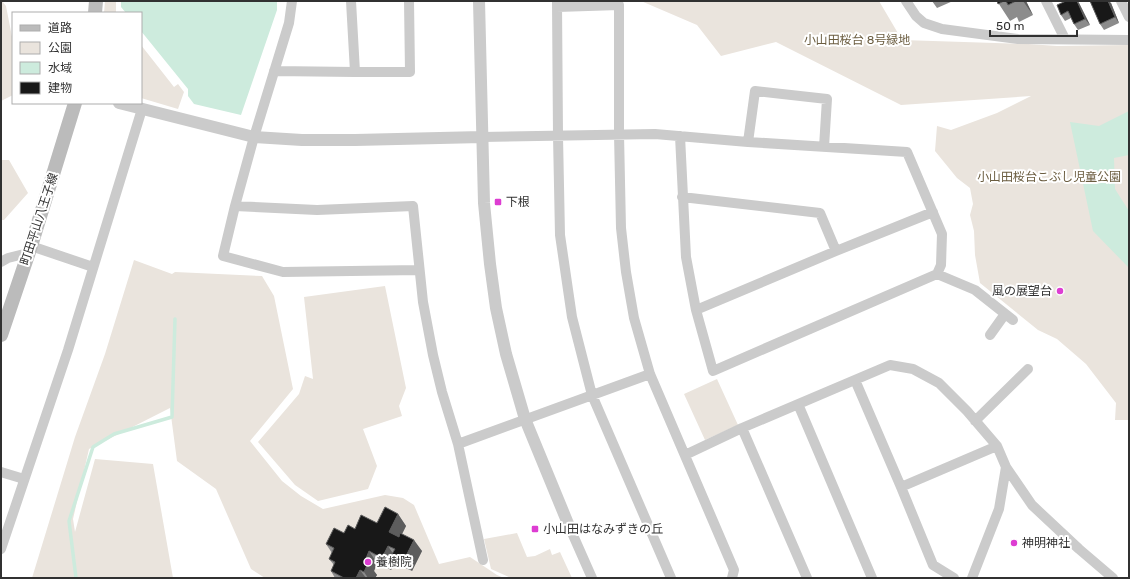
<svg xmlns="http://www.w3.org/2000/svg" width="1130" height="579" font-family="Rubik,'Noto Sans JP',sans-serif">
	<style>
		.green { fill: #eae4dd }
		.water { fill: #cdebdd }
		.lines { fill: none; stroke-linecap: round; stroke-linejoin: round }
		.stream { stroke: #cdebdd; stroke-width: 3.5 }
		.minor { stroke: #cbcbcb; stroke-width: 10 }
		.tertiary { stroke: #cbcbcb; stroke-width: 12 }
		.secondary { stroke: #bbb; stroke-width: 14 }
		.wall { fill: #8c8c8c }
		.shaded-wall { fill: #5d5d5d }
		.building { fill: #181818; stroke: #5d5d5d }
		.poi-dot { fill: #dd3dd2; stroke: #fff; stroke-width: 1.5 }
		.labels { text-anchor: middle; stroke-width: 4; stroke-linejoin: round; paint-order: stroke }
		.park-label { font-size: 12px; fill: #6b5d40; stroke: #fff }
		.poi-label { font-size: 12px; fill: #313131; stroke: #fff; text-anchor: start }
		.street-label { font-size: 12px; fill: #313131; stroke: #fff }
	</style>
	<rect width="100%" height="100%" fill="#fff"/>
	<path class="green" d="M 1,1 L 2,1 L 6,6 L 13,42 L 13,95 L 1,101 Z
		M 105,1 L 116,1 L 116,13 L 104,13 Z
		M 641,1 L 879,1 L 902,40 L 1028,44 L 1057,46 L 1129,45 L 1129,420 L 1115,420 L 1116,403 L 1086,364 L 1057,339 L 1038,330 L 980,283 L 975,255 L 974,231 L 970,215 L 973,204 L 970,188 L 957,178 L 935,151 L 937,126 L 951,130 L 997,113 L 1031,96 L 901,105 L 776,42 L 721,56 L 697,25 Z
		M 141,45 L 174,87 L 178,84 L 184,92 L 178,109 L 141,98 Z
		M 1,160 L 9,160 L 28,193 L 4,220 L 1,220 Z
		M 134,260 L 172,274 L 175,272 L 262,276 L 274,296 L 293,389 L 250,441 L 282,481 L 301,496 L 323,509 L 385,495 L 403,498 L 414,505 L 439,564 L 470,557 L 497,575 L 504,578 L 265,578 L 251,569 L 216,489 L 177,461 L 170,408 L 89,449 L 73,519 L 75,532 L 95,459 L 153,464 L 173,578 L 32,578 L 75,437 L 105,354 Z
		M 385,286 L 406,388 L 399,406 L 402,416 L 363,429 L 377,466 L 368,489 L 318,501 L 295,485 L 258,442 L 299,394 L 305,376 L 313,379 L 304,297 Z
		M 717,379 L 738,425 L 705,440 L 684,394 Z
		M 517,533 L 527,557 L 535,556 L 550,549 L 552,555 L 560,552 L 572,578 L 511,578 L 491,569 L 484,539 Z"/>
	<path class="water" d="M 121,1 L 277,1 L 277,10 L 241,115 L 194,104 L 188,96 L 188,89 L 141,31 L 141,13 L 126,13 L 121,7 Z
		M 1129,111 L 1129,155 L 1114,158 L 1115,189 L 1129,211 L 1129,268 L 1093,231 L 1070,122 L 1099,126 Z"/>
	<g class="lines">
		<path class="stream" d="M 76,578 L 69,521 L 93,447 L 114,434 L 172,417 L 175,319"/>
		<path class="minor" d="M 292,1 L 289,23 L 254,137 L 235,206 L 317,210 L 413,206 L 423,302 L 433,355 L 442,392 L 458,444 L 483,560
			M 906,1 L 916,16 L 924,23 L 942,29 L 1018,39 L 1129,40
			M 1046,1 L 1065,39
			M 1121,1 L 1129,17
			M 557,2 L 558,136 L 560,235 L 572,317 L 592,395 L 671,578
			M 557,7 L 619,5 L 619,134 L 621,228 L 626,272 L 634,318 L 650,374 L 734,570 L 732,578
			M 274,71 L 355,72 L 351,1
			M 355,72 L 410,72 L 409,1
			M 482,137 L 655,134 L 748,142 L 907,152 L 942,234 L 941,265 L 937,274 L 713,371 L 696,310 L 686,257 L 680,136
			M 748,142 L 755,91 L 827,99 L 824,147
			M 682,197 L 820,213 L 836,251
			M 235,206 L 223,256 L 283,272 L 419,270
			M 31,246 L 93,267
			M 1,262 L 8,258 L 28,253
			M 937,274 L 975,290 L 1013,320
			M 696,310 L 836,251 L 933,212
			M 990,335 L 1005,314
			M 855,380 L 901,487 L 933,565 L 954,578
			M 798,404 L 872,578
			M 975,421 L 1028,369
			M 742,428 L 807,578
			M 458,444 L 650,374
			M 685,455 L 742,428 L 890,365 L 913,369 L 939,383 L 967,411 L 997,446 L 1006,467 L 999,509 L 972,578
			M 1006,467 L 1032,505 L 1079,549 L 1113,578
			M 1,472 L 24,479
			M 901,487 L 997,446
			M 569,526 L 592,578
			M 1,549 L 68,350 L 142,109"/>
		<path class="tertiary" d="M 479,1 L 484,203 L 490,264 L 496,308 L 506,354 L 525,419 L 569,526
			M 119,103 L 254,137 L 302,140 L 355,140 L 482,137"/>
		<path class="secondary" d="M 95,13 L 96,1
			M 1,335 L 31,246 L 75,103"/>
	</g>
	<path class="wall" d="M 932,1 L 953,1 L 937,8 Z
		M 997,1 L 1026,1 L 1033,15 L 1019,22 L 1017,17 L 1010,21 Z
		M 1079,3 L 1090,25 L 1078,30 L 1074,24 L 1071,18 L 1065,21 L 1061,15 Z
		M 1111,3 L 1119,23 L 1104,30 L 1100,24 Z
		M 398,514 L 406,526 L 402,534 L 422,551 L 412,571 L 401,566 L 396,559 L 391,570 L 377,563 L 374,571 L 377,575 L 375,578 L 335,578 L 331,571 L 334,565 L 329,559 L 332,553 L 326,544 L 344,533 L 355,529 L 377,523 Z"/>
	<path class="shaded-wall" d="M 1023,1 L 1026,1 L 1033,15 Z
		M 1077,1 L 1078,1 L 1090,25 L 1085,19 Z
		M 1108,1 L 1109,1 L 1111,3 L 1119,23 L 1115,17 Z
		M 398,514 L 406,526 L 397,544 L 389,532 Z
		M 414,540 L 422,551 L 412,571 L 404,560 Z
		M 388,546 L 394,555 L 392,554 L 396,559 L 391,570 L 382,558 Z
		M 369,551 L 377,563 L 374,571 L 377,575 L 375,578 L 368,578 L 364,572 L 365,561 Z
		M 360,570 L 366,578 L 356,578 Z"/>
	<path class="building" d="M 997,1 L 1004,1 L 998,4 Z
		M 1006,1 L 1016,1 L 1008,5 Z
		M 1066,1 L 1077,1 L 1085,19 L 1074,24 L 1068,11 L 1061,15 L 1057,5 Z
		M 1090,1 L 1108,1 L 1115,17 L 1100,24 Z
		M 385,507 L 398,514 L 389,532 L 399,537 L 400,533 L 414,540 L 404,560 L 392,554 L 395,549 L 388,546 L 382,558 L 369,551 L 365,561 L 368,563 L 364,572 L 360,570 L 356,578 L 344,578 L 331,571 L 335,562 L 329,559 L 334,548 L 326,544 L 334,528 L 344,533 L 348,525 L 355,529 L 361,515 L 377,523 Z"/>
	<g class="poi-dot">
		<rect x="494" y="198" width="8" height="8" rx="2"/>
		<circle cx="1060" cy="291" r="4"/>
		<rect x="531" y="525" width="8" height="8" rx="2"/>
		<circle cx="1014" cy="543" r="4"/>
		<circle cx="368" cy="562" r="4"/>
	</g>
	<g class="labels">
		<g class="park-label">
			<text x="857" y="44">小山田桜台 8号緑地</text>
			<text x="1049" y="181">小山田桜台こぶし児童公園</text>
		</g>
		<g class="poi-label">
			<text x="506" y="206">下根</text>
			<text x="1052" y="295" text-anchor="end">風の展望台</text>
			<text x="543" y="533">小山田はなみずきの丘</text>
			<text x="1022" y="547">神明神社</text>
			<text x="376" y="566">養樹院</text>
		</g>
		<g class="street-label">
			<text transform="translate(39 219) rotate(-72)" y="4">町田平山八王子線</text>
		</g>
	</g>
	<rect width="1130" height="579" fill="none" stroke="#313131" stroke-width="4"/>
	<rect x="12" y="12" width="130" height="92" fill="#ffffff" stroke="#adadad"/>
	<rect x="20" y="25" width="20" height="6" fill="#bbbbbb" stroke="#adadad"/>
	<text x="48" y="32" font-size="12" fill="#313131">道路</text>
	<rect x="20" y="42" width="20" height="12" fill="#eae4dd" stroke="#adadad"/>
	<text x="48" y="52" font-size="12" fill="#313131">公園</text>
	<rect x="20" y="62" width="20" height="12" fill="#cdebdd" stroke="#adadad"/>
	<text x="48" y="72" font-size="12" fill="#313131">水域</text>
	<rect x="20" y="82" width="20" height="12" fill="#181818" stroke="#adadad"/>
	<text x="48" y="92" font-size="12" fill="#313131">建物</text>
	<path d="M990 30v6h87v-6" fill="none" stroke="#313131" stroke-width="2"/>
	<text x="996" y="30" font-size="12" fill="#313131" stroke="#ffffff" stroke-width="3" paint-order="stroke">50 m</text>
</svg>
